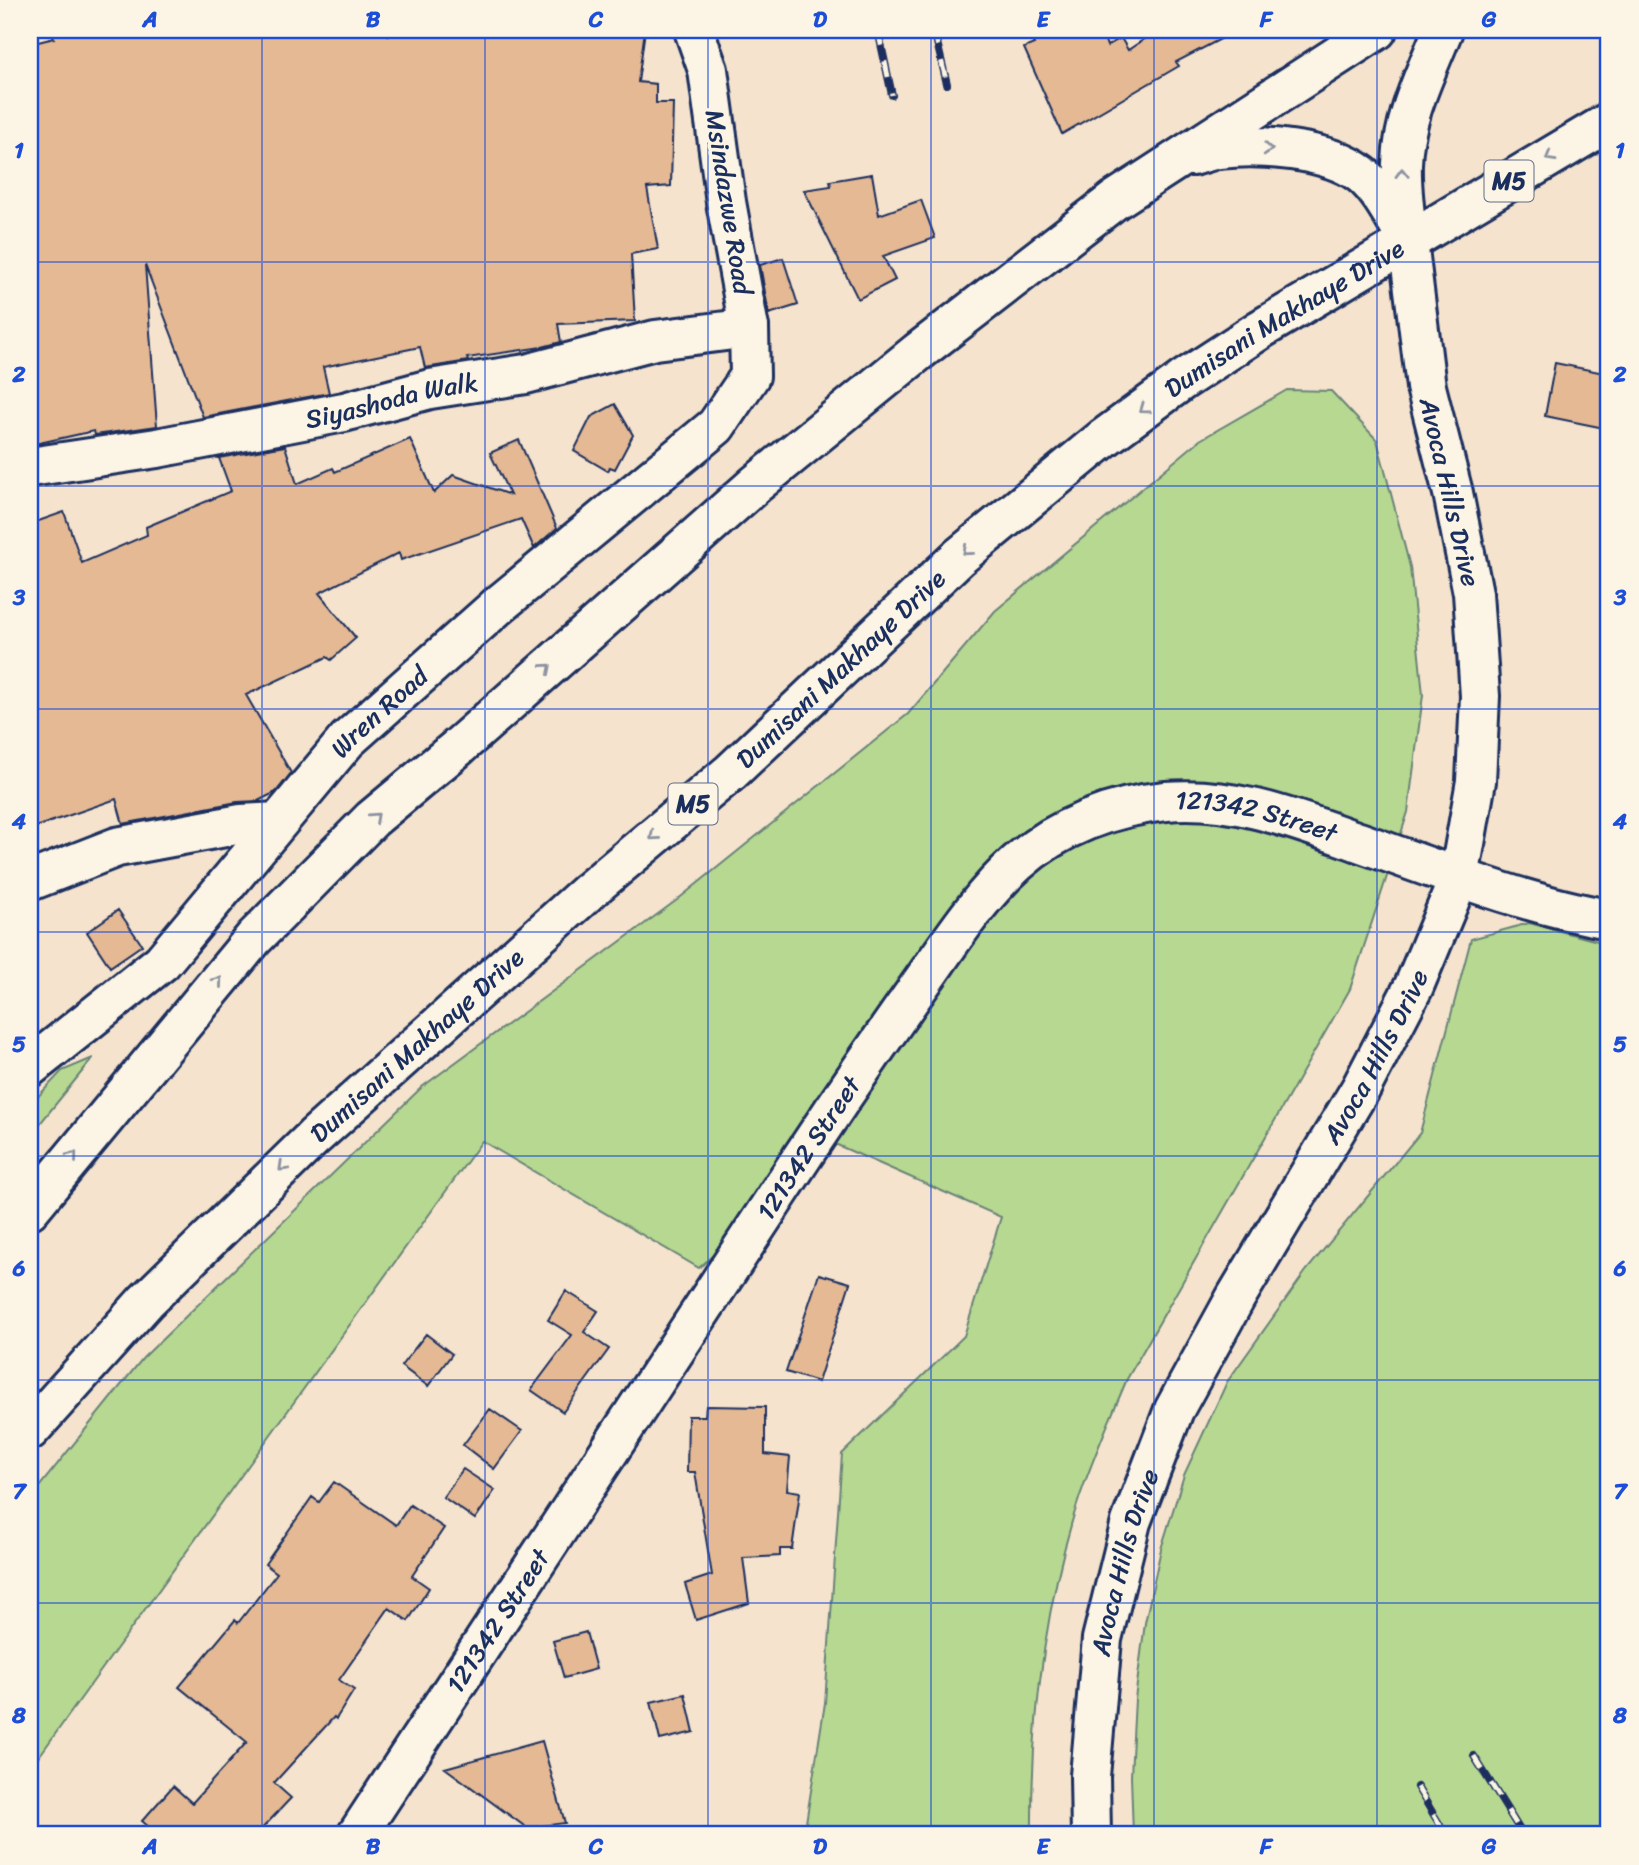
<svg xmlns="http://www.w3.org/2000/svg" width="1639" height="1865" font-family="Sriracha,sans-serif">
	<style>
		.green { fill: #b7d891; stroke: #698478; stroke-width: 2 }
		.building { fill: #e4b994; stroke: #1b2f5e; stroke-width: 2 }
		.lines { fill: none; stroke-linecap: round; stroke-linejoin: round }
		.minor-casing { stroke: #1b2f5e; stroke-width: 44 }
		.major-casing { stroke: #1b2f5e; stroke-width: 44 }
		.minor { stroke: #fcf5e5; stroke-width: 38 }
		.major { stroke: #fcf5e5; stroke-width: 38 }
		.rail-casing { stroke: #1b2f5e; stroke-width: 8 }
		.rail { stroke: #fcf5e5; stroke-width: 5; stroke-dasharray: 16; stroke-linecap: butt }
		.oneway { stroke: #8c92a2 }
		.grid { fill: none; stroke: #1d4ed8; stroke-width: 2; stroke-opacity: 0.55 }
		.labels { text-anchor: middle; stroke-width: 7; stroke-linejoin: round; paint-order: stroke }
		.shield { fill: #fcf5e5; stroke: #5e6a86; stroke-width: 2 }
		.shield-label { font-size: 24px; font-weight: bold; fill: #1b2f5e }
		.street-label { font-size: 26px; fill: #1b2f5e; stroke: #fcf5e5 }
		.neatline { fill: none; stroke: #1d4ed8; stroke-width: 2.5 }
		.grid-label { font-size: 23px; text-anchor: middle; font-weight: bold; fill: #1d4ed8 }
	</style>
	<rect width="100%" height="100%" fill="#f5e3cd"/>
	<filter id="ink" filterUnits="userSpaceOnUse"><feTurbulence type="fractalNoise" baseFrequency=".0143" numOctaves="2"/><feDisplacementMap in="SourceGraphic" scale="14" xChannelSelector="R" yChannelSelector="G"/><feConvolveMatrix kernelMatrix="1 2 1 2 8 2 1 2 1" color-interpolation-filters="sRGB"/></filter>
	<g filter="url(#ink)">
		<path class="green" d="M 1287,390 L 1331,391 L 1377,440 L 1410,567 L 1423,695 L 1408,812 L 1350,989 L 1127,1379 C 1109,1422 1090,1464 1076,1508 C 1043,1615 1031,1724 1032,1835 L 804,1835 L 825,1703 L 842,1454 L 964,1336 L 1001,1217 L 835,1144 L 699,1268 L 482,1141 L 30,1769 L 30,1498 L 143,1358 L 422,1087 L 677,900 L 908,714 L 995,611 L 1200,440 Z
			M 1529,923 L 1609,944 L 1609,1835 L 1133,1835 L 1131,1776 L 1135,1699 L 1145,1623 L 1161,1549 L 1184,1475 L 1227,1382 L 1306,1271 L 1420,1133 L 1471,939 Z
			M 93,1058 L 30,1136 L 30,1105 L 62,1071 Z"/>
		<path class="building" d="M 50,30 L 387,30 L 388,35 L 516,32 L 516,30 L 645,30 L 638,82 L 656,84 L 656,103 L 673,103 L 671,186 L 647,188 L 658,249 L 631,254 L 635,321 L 558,324 L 561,342 L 542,347 L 467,358 L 468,361 L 425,368 L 420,347 L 323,367 L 329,393 L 203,417 L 145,265 L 157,426 L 95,435 L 94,431 L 30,445 L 30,44 L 54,38 Z
			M 1027,30 L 1101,30 L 1107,46 L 1121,38 L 1128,50 L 1158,30 L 1238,30 L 1176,62 L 1179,66 L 1062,134 L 1024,48 L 1034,44 Z
			M 872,174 L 879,215 L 921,200 L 935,238 L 883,256 L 895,280 L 858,299 L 804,190 L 831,186 L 830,181 Z
			M 783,258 L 798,305 L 769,314 L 760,265 Z
			M 1555,363 L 1609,374 L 1609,429 L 1545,416 Z
			M 615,404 L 633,435 L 615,469 L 610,467 L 608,471 L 574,451 L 591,417 Z
			M 410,439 L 434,493 L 453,475 L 510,495 L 490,453 L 519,440 L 557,528 L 534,548 L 521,519 L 401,560 L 399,553 L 319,593 L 356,638 L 331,660 L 327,657 L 246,695 L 291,773 L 276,792 L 258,801 L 237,802 L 123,824 L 116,799 L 30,829 L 30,524 L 64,512 L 82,563 L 147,535 L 146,527 L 231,491 L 219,458 L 285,446 L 297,484 L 333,468 L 335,472 Z
			M 118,910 L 142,945 L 110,967 L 87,932 Z
			M 819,1274 L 850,1283 L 818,1382 L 786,1372 Z
			M 566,1291 L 598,1311 L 584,1332 L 609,1349 L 563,1412 L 531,1390 L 572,1335 L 548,1320 Z
			M 426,1334 L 452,1354 L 428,1386 L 401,1366 Z
			M 706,1406 L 765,1407 L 765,1454 L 790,1457 L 787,1490 L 800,1492 L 792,1549 L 780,1549 L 780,1556 L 743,1558 L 749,1603 L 696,1620 L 685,1584 L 712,1575 L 695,1472 L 687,1472 L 688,1416 L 705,1416 Z
			M 490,1409 L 522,1431 L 494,1469 L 463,1445 Z
			M 463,1469 L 495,1490 L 475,1519 L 443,1497 Z
			M 334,1482 L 396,1525 L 410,1505 L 444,1528 L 412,1576 L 429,1588 L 408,1621 L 389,1608 L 339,1680 L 354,1690 L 336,1719 L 334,1717 L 274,1783 L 291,1798 L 256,1835 L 158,1835 L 142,1821 L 173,1786 L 192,1803 L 247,1742 L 179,1687 L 235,1620 L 238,1623 L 277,1573 L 265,1564 L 312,1497 L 319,1502 Z
			M 586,1632 L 596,1669 L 564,1678 L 553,1641 Z
			M 685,1694 L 694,1732 L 660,1740 L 651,1702 Z
			M 542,1741 L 565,1823 L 527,1828 L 445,1768 Z"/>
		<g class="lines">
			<g class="minor-casing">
				<g id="minor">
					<path id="s1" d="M 30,467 L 157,448 L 344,412 L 430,389 L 526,374 L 655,340 L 749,328"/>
					<path d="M 30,881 L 117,847 L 241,824 L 278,822"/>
					<path id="s2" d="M 30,1067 L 162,962 L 347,740 L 500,604 L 716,426 L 750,376 L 749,328 L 726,202 L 708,70 L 694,30"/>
					<path id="s3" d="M 357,1835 C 496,1623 635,1412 774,1200 C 822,1126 871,1054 922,982 C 951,941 979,897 1017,863 C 1057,827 1113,806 1166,801 C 1234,795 1296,820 1359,842 C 1438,870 1527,905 1609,919"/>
					<path id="s4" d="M 1091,1835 L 1090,1776 L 1102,1639 L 1131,1522 L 1174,1410 L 1236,1297 L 1361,1088 L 1414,986 L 1459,878 L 1476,781 L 1480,696 L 1473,593 L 1453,493 L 1426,387 L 1408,241"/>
				</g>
			</g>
			<g class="major-casing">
				<g id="major">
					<path d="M 1192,156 C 1201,154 1210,150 1219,149 C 1259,144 1328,149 1361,174 C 1381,190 1395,220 1408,241"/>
					<path d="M 1407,235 C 1405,212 1401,188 1402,164 C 1403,117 1426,73 1443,30"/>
					<path d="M 30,1209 L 254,938 L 372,819 L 456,749 L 756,484 L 918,352 L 1115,200 L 1377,30"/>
					<path id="s5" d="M 30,1430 L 146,1301 L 314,1137 L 590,890 L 731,772 L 959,557 L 1104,438 L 1183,380 L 1261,329 L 1609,122"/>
				</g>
			</g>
			<use href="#minor" class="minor"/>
			<use href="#major" class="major"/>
			<g class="rail-casing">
				<path id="rail" d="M 878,30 L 892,95
					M 934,30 L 947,84
					M 1474,1756 L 1523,1835
					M 1417,1787 L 1446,1835"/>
			</g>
			<use href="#rail" class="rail"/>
		</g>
		<defs><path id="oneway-chevron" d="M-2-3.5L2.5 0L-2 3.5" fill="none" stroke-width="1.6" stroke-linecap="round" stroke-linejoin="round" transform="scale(1.75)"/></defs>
		<g class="oneway">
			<use href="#oneway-chevron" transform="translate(1268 149) rotate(3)"/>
			<use href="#oneway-chevron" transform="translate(1550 157) rotate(150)"/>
			<use href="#oneway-chevron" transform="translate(1402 173) rotate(-91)"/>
			<use href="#oneway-chevron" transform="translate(1144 409) rotate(144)"/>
			<use href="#oneway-chevron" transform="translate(967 551) rotate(140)"/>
			<use href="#oneway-chevron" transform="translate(547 668) rotate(-41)"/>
			<use href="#oneway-chevron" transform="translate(375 817) rotate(-42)"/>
			<use href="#oneway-chevron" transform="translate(654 836) rotate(140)"/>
			<use href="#oneway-chevron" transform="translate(218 981) rotate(-50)"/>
			<use href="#oneway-chevron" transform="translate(73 1156) rotate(-51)"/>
			<use href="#oneway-chevron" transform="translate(283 1167) rotate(136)"/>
		</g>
	</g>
	<path class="grid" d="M 262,30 L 262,1835M 485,30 L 485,1835M 708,30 L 708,1835M 931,30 L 931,1835M 1154,30 L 1154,1835M 1377,30 L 1377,1835M 30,262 L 1609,262M 30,486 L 1609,486M 30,709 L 1609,709M 30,932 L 1609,932M 30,1156 L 1609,1156M 30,1380 L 1609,1380M 30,1603 L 1609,1603"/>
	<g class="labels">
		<g class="shield">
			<rect x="1484.5" y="160.5" width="49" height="41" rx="5"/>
			<rect x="668.5" y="783.5" width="49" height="41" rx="5"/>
		</g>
		<g class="shield-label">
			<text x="1509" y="189">M5</text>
			<text x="693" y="812">M5</text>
		</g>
		<g class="street-label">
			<text transform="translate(729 202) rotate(81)" y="9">Msindazwe Road</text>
			<text dy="9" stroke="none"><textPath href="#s5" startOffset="1680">Dumisani Makhaye Drive</textPath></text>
			<text dy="9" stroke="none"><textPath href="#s1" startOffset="368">Siyashoda Walk</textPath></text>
			<text transform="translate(1450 492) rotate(77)" y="9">Avoca Hills Drive</text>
			<text dy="9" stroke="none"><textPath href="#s5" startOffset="1113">Dumisani Makhaye Drive</textPath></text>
			<text dy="9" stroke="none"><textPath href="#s2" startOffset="500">Wren Road</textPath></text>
			<text dy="9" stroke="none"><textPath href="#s3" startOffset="1432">121342 Street</textPath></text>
			<text dy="9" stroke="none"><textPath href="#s5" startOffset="546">Dumisani Makhaye Drive</textPath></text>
			<text dy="9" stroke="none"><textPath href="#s4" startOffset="844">Avoca Hills Drive</textPath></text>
			<text dy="9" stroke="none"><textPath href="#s3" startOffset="822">121342 Street</textPath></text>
			<text dy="9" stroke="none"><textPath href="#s4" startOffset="276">Avoca Hills Drive</textPath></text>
			<text dy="9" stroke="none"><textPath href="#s3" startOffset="256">121342 Street</textPath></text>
		</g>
	</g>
	<rect width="1639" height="1865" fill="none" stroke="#fcf5e5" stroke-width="77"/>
	<rect x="38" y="38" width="1562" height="1788" class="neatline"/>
	<g class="grid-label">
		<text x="150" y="27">A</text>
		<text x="373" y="27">B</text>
		<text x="596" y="27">C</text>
		<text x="820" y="27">D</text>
		<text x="1043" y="27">E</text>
		<text x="1266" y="27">F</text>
		<text x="1489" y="27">G</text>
		<text x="19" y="158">1</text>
		<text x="1620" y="158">1</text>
		<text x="19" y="382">2</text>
		<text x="1620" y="382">2</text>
		<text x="19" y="605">3</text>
		<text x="1620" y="605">3</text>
		<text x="19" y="829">4</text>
		<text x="1620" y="829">4</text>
		<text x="19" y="1052">5</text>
		<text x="1620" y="1052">5</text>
		<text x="19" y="1276">6</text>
		<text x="1620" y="1276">6</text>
		<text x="19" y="1499">7</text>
		<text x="1620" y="1499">7</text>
		<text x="19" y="1723">8</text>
		<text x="1620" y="1723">8</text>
		<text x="150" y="1854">A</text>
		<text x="373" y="1854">B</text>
		<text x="596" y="1854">C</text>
		<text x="820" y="1854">D</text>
		<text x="1043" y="1854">E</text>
		<text x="1266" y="1854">F</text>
		<text x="1489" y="1854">G</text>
	</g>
</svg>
